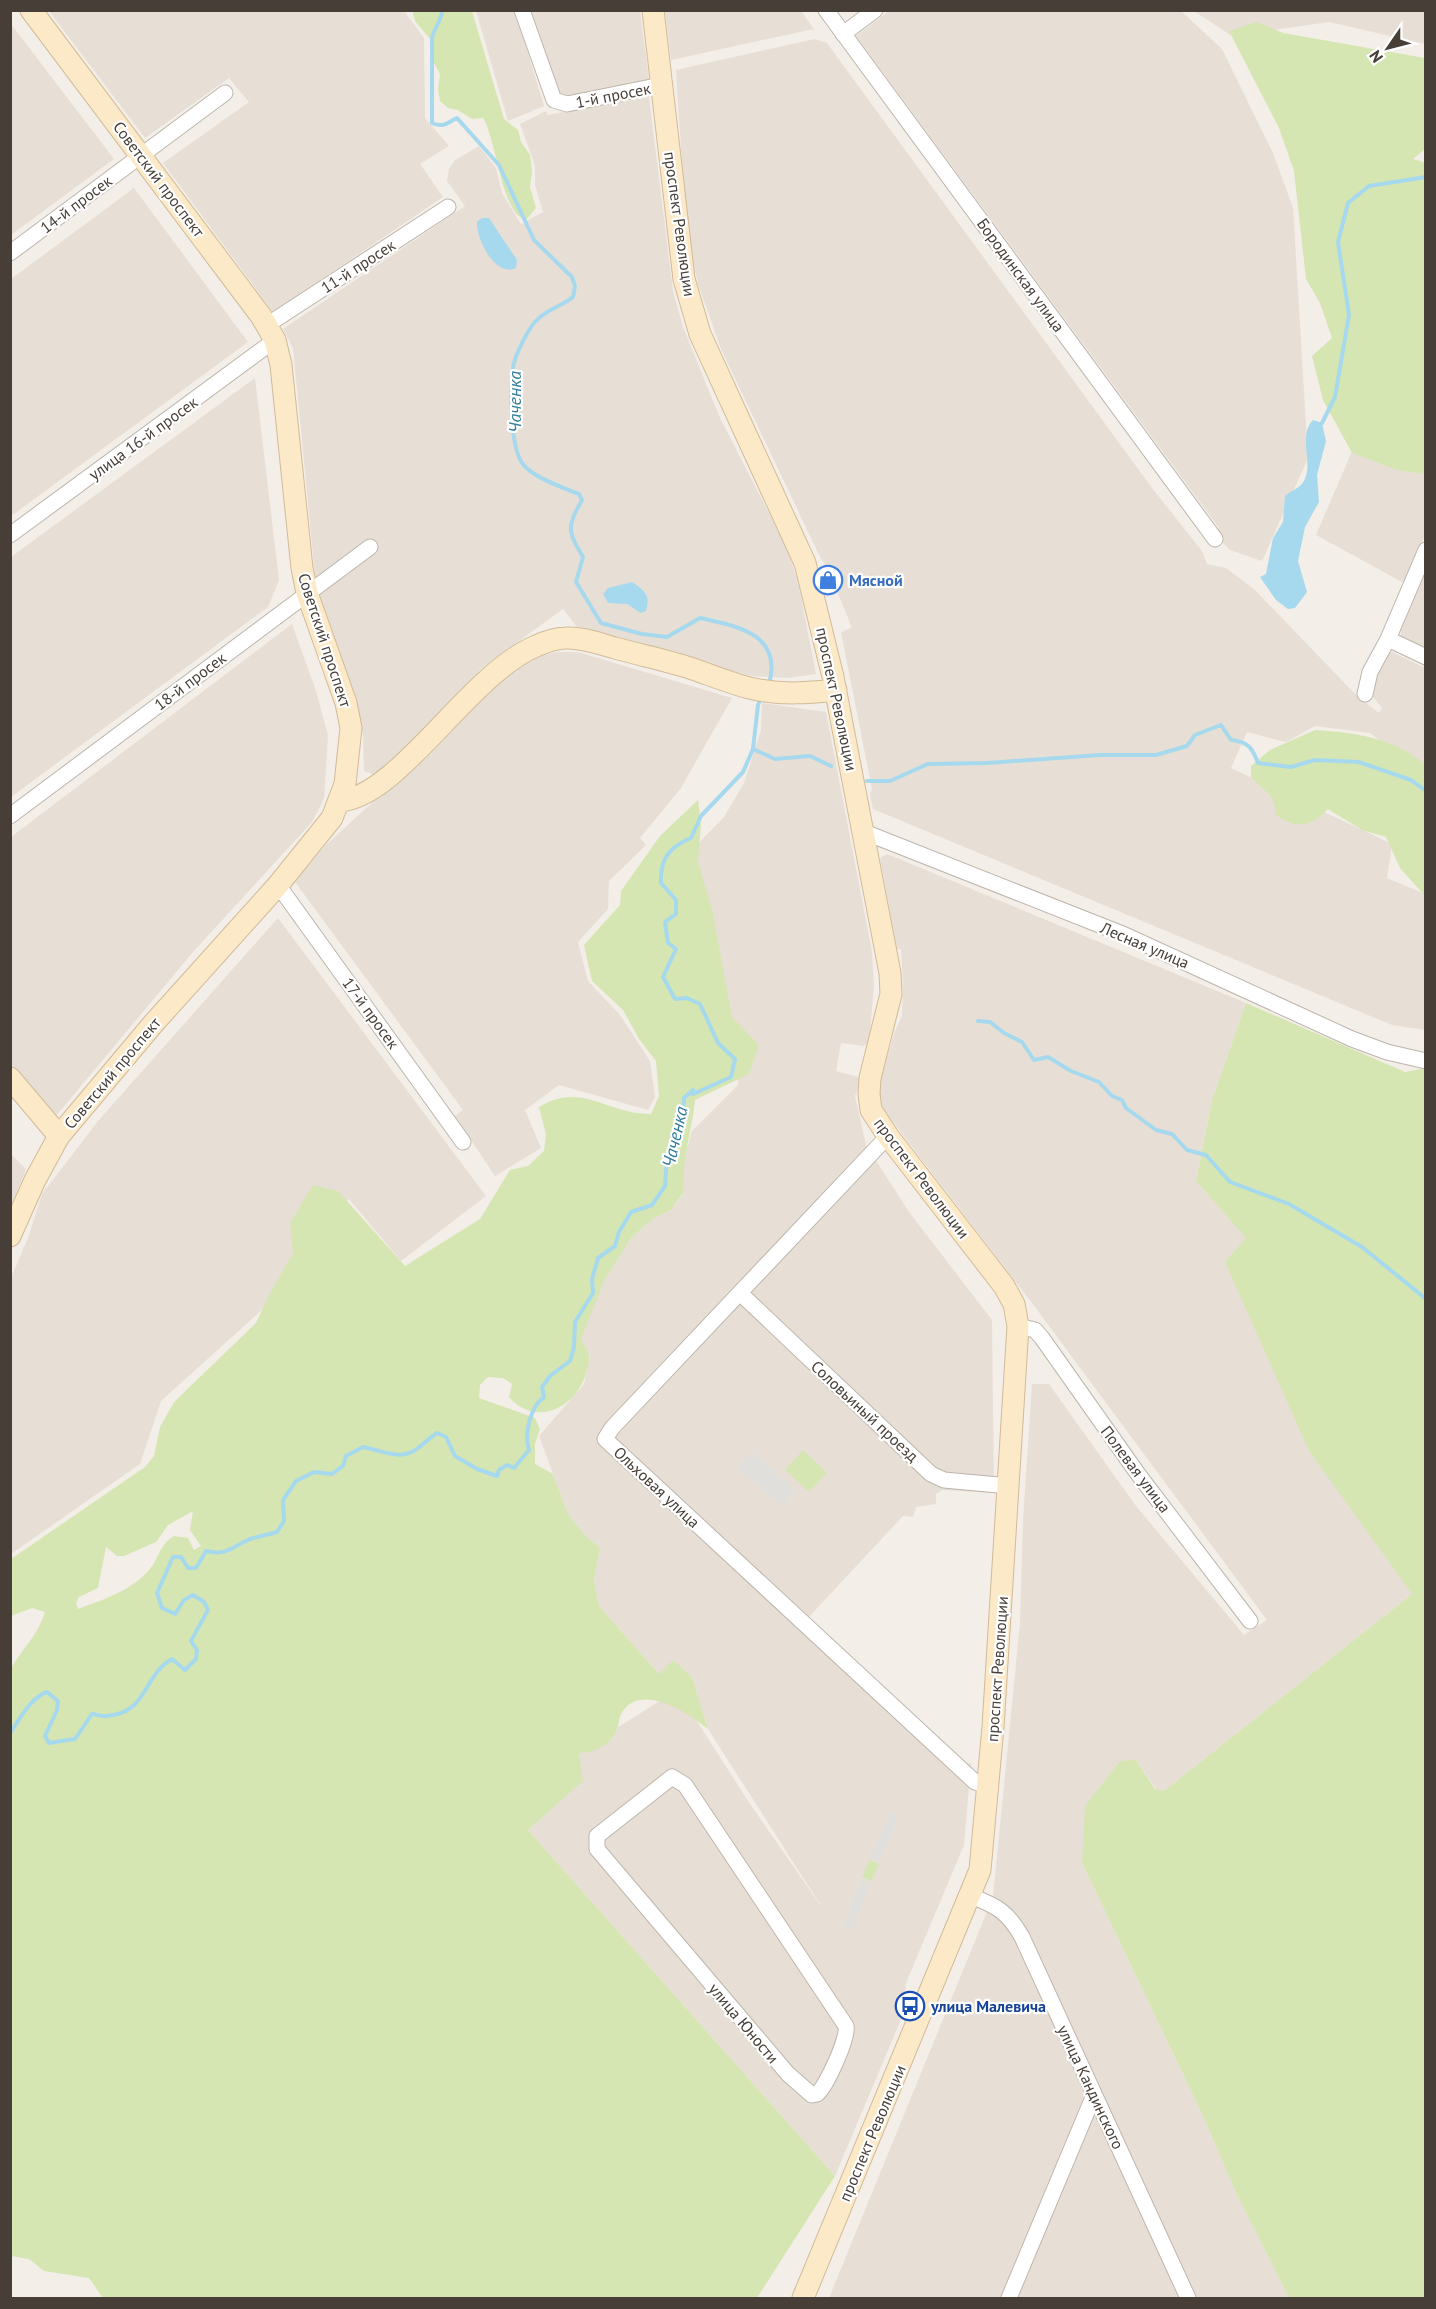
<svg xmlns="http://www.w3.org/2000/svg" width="1436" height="2309" font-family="'PT Sans',sans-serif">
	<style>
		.residential { fill: #e7dfd6 }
		.green { fill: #d5e6b2; fill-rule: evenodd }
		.parking { fill: #e1dfdc }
		.water { fill: #a6d9ed }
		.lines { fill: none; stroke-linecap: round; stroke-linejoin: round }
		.stream { stroke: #a6d9ed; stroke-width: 4 }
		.street-casing { stroke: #beb5ab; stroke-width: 17 }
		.secondary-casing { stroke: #d1bb99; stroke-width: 23 }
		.street { stroke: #fff; stroke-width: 15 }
		.secondary { stroke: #fce9c8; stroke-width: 21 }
		.labels { text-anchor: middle; stroke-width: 4.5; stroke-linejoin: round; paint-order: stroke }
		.street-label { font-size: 16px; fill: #463e37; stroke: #fff }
		.shop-label { font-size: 16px; font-weight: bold; fill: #366cbe; stroke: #fff; text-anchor: start }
		.transit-label { font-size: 16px; font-weight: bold; fill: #164399; stroke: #fff; text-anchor: start }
		.water-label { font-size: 18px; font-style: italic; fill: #307d9e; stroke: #fff }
	</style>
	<rect width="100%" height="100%" fill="#f3eee8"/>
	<path class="residential" d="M 1180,10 L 1222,49 L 1273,153 L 1293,208 L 1308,458 L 1262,561 L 1230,550 L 1215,535 L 1219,528 L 856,36 L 889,11 Z
		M 49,11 L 404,11 L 424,38 L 425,118 L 449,146 L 420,164 L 443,197 L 273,312 L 163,163 L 249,102 L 229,78 L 145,138 Z
		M 476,11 L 515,11 L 544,106 L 508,121 Z
		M 529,11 L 640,11 L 649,80 L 566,101 L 556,93 Z
		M 665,11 L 801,11 L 814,29 L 671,60 Z
		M 1194,11 L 1425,11 L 1425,44 L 1329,22 L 1232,36 Z
		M 11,24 L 114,159 L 11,235 L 10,235 Z
		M 815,39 L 827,43 L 1152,488 L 1202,551 L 1207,564 L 1226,568 L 1254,589 L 1358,697 L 1379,713 L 1382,708 L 1373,697 L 1371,686 L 1388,650 L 1425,668 L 1425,775 L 1370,733 L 1315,726 L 1286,742 L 1247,732 L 1231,768 L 1392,844 L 1387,878 L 1425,894 L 1425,1030 L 1392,1025 L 873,809 L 870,794 L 872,789 L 841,632 L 852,628 L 828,568 L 821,559 L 721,349 L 698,284 L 688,240 L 685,213 L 676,70 Z
		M 649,97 L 673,291 L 683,327 L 720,418 L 789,552 L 800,592 L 816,674 L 788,678 L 752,676 L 580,631 L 563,609 L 482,668 L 384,772 L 375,775 L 364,771 L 363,735 L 355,702 L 317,596 L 293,348 L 283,329 L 465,206 L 447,181 L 449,169 L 455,160 L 479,146 L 496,168 L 502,193 L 521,224 L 543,212 L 535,185 L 535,165 L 520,124 L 546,111 L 547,115 Z
		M 134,188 L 248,342 L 11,516 L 11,279 Z
		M 255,378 L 279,580 L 268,607 L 11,797 L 11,557 Z
		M 1353,449 L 1425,473 L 1425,535 L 1404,583 L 1316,535 Z
		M 1425,570 L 1425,649 L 1401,636 L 1401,627 Z
		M 292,624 L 316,691 L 328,735 L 324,799 L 312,822 L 193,952 L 56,1116 L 11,1066 L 11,837 Z
		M 556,652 L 578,652 L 732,698 L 681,788 L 640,838 L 646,845 L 609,881 L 608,909 L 578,942 L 588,981 L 620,1015 L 650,1061 L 655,1097 L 648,1110 L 559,1085 L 525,1110 L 541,1148 L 495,1176 L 455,1116 L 463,1110 L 295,882 L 325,846 L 427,752 L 472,703 L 514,669 L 534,658 Z
		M 762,703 L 826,712 L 872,952 L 874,986 L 869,1043 L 863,1046 L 841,1043 L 836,1071 L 862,1078 L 855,1096 L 866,1145 L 909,1212 L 992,1320 L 994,1493 L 942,1490 L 936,1494 L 936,1504 L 916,1507 L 913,1517 L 903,1516 L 807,1619 L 964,1766 L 971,1763 L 964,1845 L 906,1983 L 902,2017 L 835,2176 L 528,1830 L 582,1781 L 579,1752 L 677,1690 L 748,1801 L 825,1912 L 708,1729 L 692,1677 L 659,1674 L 599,1606 L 594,1580 L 600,1548 L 584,1534 L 568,1514 L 539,1436 L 584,1384 L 590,1357 L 580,1339 L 604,1281 L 631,1238 L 654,1218 L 671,1210 L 684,1193 L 682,1166 L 692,1131 L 738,1085 L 740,1058 L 692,850 L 724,817 L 744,783 L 761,730 Z
		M 887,854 L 1246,1003 L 1212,1100 L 1196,1181 L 1247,1238 L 1412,1594 L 1164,1791 L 1156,1789 L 1136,1760 L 1082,1863 L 1203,2116 L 1236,2193 L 1289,2298 L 829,2298 L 993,1897 L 1020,1623 L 1023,1520 L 1032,1384 L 1049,1384 L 1136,1506 L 1244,1635 L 1267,1620 L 1035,1307 L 883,1109 L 878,1086 L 895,1031 L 902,1016 L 903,984 L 901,949 L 897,949 L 880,858 Z
		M 278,918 L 486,1196 L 401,1261 L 349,1199 L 317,1226 L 274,1299 L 161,1401 L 140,1464 L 11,1554 L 11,1278 L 28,1238 L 42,1194 L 98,1121 Z
		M 11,1154 L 26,1169 L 11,1207 Z"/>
	<path class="green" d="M 412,10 L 472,11 L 504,119 L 518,130 L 521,142 L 530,155 L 532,171 L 530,187 L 536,208 L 526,220 C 501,215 497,140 483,118 L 472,119 L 458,110 L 448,108 L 440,101 L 438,90 L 440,74 L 433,61 L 431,40 L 415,21 Z
		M 1257,22 L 1283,33 L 1425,58 L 1425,149 L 1413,159 L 1426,163 L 1425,474 L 1397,470 L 1352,453 L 1323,400 L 1312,356 L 1332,338 L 1320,303 L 1306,279 L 1294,171 L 1279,128 L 1229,31 Z
		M 1315,730 C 1353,732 1396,738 1425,765 L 1425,896 L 1400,868 L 1386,837 L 1362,830 L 1328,809 C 1311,827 1295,830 1275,814 C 1276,794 1263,791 1251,777 L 1251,766 L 1270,750 Z
		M 698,800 L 701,824 L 698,862 L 712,909 L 732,1017 L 759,1045 L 749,1074 L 695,1100 C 692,1132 681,1160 684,1192 L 671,1210 L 654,1218 L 631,1238 L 604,1281 L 581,1339 C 583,1344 588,1350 589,1356 C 590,1360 588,1366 587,1370 C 579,1406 537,1429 509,1397 L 512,1384 L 503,1378 L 488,1377 L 480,1385 L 479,1398 L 535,1418 L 540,1429 L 535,1444 L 535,1464 L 553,1474 L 568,1514 L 584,1534 L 600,1548 L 594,1580 L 599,1606 L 659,1674 L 673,1660 L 692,1677 L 708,1729 C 688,1713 642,1682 622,1712 C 620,1716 619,1721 618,1726 C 612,1745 598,1752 579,1753 L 583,1781 L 528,1830 L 835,2176 L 757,2298 L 103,2298 L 89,2278 L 44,2271 L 29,2259 L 11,2256 L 11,1668 C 23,1648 38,1635 45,1612 L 32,1608 L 11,1616 L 11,1559 L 145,1467 L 154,1456 L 160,1427 L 174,1402 L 256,1323 L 268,1297 L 293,1253 L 290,1223 L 313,1185 L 338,1191 L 405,1266 L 480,1219 L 510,1170 L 528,1166 L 544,1151 L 546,1134 L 539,1107 C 582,1081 605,1114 651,1114 L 659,1096 L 656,1061 L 639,1039 L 623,1010 L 592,981 L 584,945 L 620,905 L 621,891 L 660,836 ZM 193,1511 L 190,1530 L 201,1546 L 194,1550 L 188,1538 L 174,1536 C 159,1545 159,1559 149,1570 C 131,1591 102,1600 78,1609 L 76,1603 L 79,1597 L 98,1588 L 106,1547 L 117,1556 L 124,1556 L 156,1542 L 168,1525 Z
		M 1246,1003 L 1405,1072 L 1425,1068 L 1425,2298 L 1289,2298 L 1236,2193 L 1203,2116 L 1082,1863 L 1085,1806 L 1120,1761 L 1136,1760 L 1155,1789 L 1164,1791 L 1412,1594 L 1309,1451 L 1225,1262 L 1246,1238 L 1196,1181 L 1212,1100 Z
		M 803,1450 L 827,1473 L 809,1492 L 785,1470 Z
		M 869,1860 L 879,1864 L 872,1881 L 862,1877 Z"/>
	<path class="parking" d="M 752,1451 L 796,1491 L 782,1507 L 737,1467 Z
		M 890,1812 L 899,1815 L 880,1861 L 871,1858 Z
		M 861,1881 L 870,1884 L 852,1929 L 843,1925 Z"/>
	<path class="water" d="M 482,218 L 489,218 L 517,260 L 516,268 C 496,278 476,240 477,222 Z
		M 1313,420 L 1322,423 L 1326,441 L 1317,475 L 1319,502 L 1305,527 L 1298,561 L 1307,592 L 1295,608 L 1288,609 L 1276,600 L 1260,577 L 1266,574 L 1273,538 L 1283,522 L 1285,496 C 1289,492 1297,489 1301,485 C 1317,467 1296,438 1313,420 Z
		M 632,582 C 644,590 651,595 646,611 L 641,613 L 627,604 L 608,603 L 603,594 L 608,588 Z"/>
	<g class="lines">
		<path class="stream" d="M 442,10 C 442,20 434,28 432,38 L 432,123 C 445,128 446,123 457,118 L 499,165 L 534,240 L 572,277 L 575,286 L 573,297 C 562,306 548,309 538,319 C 529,326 514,357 513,368 C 510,390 510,445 522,463 C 533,478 562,487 579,494 L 582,500 C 567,527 567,530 583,557 L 576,582 L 601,623 L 642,634 L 667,637 L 700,618 C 737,626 783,634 769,684
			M 1322,423 L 1335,397 L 1349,315 L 1338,242 L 1348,203 L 1369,186 L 1426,177
			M 753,749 L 775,759 L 810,756 L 831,766
			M 867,781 L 890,781 L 928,764 L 987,763 L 1100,755 L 1156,755 L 1187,746 L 1195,735 L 1221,725 L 1231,740 C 1248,742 1252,747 1258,763 L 1291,767 L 1315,760 L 1359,762 L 1411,780 L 1426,791
			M 978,1021 L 990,1022 L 1004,1033 L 1022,1042 L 1034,1060 L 1048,1057 L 1071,1071 L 1099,1082 L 1112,1096 L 1122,1100 L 1126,1108 L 1156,1130 L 1172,1134 L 1187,1150 L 1206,1155 L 1230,1182 L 1289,1204 L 1362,1247 L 1426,1299
			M 10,1733 C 20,1719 30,1698 47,1692 L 58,1701 L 57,1710 L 45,1736 L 49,1743 L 75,1739 L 92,1714 C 97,1714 101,1717 106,1716 C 148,1714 142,1676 172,1659 L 185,1670 L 196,1659 L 197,1650 L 191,1641 L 208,1610 L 204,1602 L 193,1595 L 184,1600 L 175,1614 L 162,1608 L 157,1593 L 173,1557 L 181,1557 L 188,1568 L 196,1568 L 206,1551 C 227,1556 232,1547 250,1539 C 259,1536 268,1535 277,1532 L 284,1521 L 283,1500 L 296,1481 L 314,1472 L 332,1474 L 343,1466 L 346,1456 L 363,1447 C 381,1450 401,1462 418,1448 C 425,1443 429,1438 437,1433 L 446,1437 L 455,1456 L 477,1469 L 497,1476 L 499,1470 L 507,1465 L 514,1468 L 529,1450 C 524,1434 530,1407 544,1397 L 542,1387 L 550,1376 L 570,1361 L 574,1347 L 575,1322 L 593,1293 L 592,1279 L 598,1258 L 615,1246 L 619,1232 L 631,1212 L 652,1205 L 665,1186 L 667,1156 L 683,1116 L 684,1098 L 693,1090 L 693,1094 L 731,1077 L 735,1059 L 718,1043 L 700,1004 L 687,998 L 675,999 L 663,977 L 676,949 L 668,943 L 665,922 L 676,914 L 676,900 L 661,883 C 660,859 669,847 691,838 L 701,816 L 743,772 L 753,749 L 758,705 L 761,698"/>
		<g class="street-casing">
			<path id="street" d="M 522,10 L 554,100 L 567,104 L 661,85
				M 826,10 L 1215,539
				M 843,34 L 875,10
				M 10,253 L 225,93
				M 267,325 L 448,207
				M 10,535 L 275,340
				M 1388,639 L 1426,657
				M 1365,694 L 1370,672 L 1388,639 L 1426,550
				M 10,816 L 370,547
				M 864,832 L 1125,935 L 1352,1039 L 1387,1052 L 1426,1061
				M 278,885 L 463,1142
				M 888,1136 L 612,1428 L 605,1439 L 975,1782 L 989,1787
				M 740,1293 L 931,1474 L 944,1480 L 1009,1486
				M 1018,1326 L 1035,1330 L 1042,1338 L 1138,1474 L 1250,1621
				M 672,1777 L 685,1785 L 846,2026 C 849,2037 826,2087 817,2094 L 812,2095 L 788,2074 L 597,1849 L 597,1836 Z
				M 971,1896 C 997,1906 1008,1912 1022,1937 L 1188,2298
				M 1009,2298 L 1094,2095"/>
		</g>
		<g class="secondary-casing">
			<path id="secondary" d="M 653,10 L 684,279 L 700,334 L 805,563 L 833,677 L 890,973 L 891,994 L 870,1078 L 869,1094 L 871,1110 L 888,1136 L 1004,1286 L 1014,1304 L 1018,1326 L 993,1727 L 980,1870 L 803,2298
				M 339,801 C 398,798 469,674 536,646 C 545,642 556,638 566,638 C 582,637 600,644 615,648 C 640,655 665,660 690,668 C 711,675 732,684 754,689 C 782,695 808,693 836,690
				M 10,1078 L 59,1136
				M 10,1236 L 35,1180 L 59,1136 L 153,1024 L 278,885 L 332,818 L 345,784 L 351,728 L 346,703 L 307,593 L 302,568 L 281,365 L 275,340 L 261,316 L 31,10"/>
		</g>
		<use href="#street" class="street"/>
		<use href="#secondary" class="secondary"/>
	</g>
	<defs>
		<g id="shop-ring" transform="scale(1.5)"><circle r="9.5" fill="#fff" stroke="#3f7fe0" stroke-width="1.5"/><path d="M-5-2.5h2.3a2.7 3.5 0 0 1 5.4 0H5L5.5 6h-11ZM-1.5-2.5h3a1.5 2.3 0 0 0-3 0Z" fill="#3f7fe0"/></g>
		<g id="bus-ring" transform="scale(1.5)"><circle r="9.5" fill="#fff" stroke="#1a4fb4" stroke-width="1.5"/><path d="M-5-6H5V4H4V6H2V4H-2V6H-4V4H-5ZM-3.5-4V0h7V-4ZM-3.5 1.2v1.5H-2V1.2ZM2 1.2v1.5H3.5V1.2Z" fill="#1a4fb4"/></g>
	</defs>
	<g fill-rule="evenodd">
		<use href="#shop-ring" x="828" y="580"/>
		<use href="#bus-ring" x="910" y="2006"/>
	</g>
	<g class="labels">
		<g class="street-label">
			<text transform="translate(613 95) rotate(-11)" y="6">1-й просек</text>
			<text transform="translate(159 179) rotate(53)" y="6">Советский проспект</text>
			<text transform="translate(76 204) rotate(-37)" y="6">14-й просек</text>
			<text transform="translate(680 224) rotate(82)" y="6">проспект Революции</text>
			<text transform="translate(358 266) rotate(-33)" y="6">11-й просек</text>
			<text transform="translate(1021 275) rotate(54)" y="6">Бородинская улица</text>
			<text transform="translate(143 438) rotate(-36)" y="6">улица 16-й просек</text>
			<text transform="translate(325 640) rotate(72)" y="6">Советский проспект</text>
			<text transform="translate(190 681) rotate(-37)" y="6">18-й просек</text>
			<text transform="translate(837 699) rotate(78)" y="6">проспект Революции</text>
			<text transform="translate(1145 945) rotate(23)" y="6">Лесная улица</text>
			<text transform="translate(371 1013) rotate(54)" y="6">17-й просек</text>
			<text transform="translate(112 1073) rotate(-50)" y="6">Советский проспект</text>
			<text transform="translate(922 1178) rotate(53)" y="6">проспект Революции</text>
			<text transform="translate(865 1411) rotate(43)" y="6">Соловьиный проезд</text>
			<text transform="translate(1136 1469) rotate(53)" y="6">Полевая улица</text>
			<text transform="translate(657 1487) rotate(43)" y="6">Ольховая улица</text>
			<text transform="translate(997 1669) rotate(-86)" y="6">проспект Революции</text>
			<text transform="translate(744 2023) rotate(50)" y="6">улица Юности</text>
			<text transform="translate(1091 2087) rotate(65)" y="6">улица Кандинского</text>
			<text transform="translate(872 2133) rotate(-67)" y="6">проспект Революции</text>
		</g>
		<g class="shop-label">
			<text x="849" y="586">Мясной</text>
		</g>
		<g class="transit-label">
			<text x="931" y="2012">улица Малевича</text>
		</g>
		<g class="water-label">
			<text transform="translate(515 402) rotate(-90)" y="6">Чаченка</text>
			<text transform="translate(675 1137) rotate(-77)" y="6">Чаченка</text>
		</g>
	</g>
	<rect width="1436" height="2309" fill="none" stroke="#463e37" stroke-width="24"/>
	<g transform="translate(1388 48) rotate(235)" stroke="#ffffff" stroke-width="4.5" paint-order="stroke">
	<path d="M0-4.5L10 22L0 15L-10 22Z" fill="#463e37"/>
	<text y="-9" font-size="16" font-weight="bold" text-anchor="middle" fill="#463e37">N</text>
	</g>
</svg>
